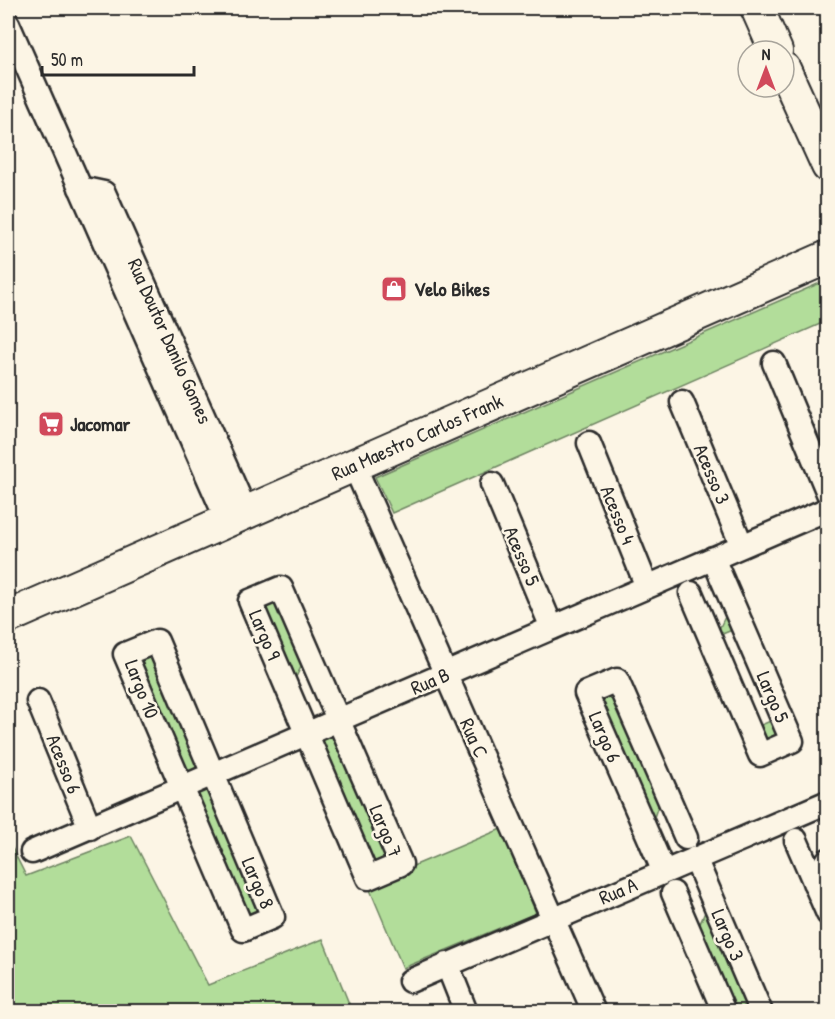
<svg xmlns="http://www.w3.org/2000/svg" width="835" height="1019" font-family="'Patrick Hand',sans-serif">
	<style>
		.green { fill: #b2dd9a; stroke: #6e8462; stroke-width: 1.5 }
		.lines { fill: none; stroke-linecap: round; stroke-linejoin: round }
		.street-casing { stroke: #2b2b2b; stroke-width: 27 }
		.secondary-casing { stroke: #2b2b2b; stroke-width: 36 }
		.street { stroke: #fcf5e5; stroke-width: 22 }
		.secondary { stroke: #fcf5e5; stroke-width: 32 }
		.labels { text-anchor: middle; stroke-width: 5; stroke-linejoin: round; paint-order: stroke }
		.poi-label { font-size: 20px; font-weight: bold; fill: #2b2b2b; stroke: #fcf5e5; text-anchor: start }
		.street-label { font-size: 20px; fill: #2b2b2b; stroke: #fcf5e5 }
	</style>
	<rect width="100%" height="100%" fill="#fcf5e5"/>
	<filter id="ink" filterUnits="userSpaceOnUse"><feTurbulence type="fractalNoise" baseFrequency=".0167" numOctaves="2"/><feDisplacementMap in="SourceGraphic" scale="12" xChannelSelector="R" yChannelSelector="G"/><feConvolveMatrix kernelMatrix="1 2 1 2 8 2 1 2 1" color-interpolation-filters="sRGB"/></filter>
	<g filter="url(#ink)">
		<path class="green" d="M 827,280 L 827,321 L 392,513 L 375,477 Z
			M 278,594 L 305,659 L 292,685 L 258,603 Z
			M 729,609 L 737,628 L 720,635 L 759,726 L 775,719 L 783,738 L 762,747 L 715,637 Z
			M 154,648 L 205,770 L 184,778 L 133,657 Z
			M 614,687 L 661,797 L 651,826 L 595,695 Z
			M 338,734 L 393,860 L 372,869 L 317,743 Z
			M 212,786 L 265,912 L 245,921 L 192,795 Z
			M 501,829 L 536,913 L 403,968 L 368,885 Z
			M 131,836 L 208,985 L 323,939 L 352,1011 L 8,1011 L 8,840 L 26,876 Z
			M 708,905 L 754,1011 L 730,1011 L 696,933 Z"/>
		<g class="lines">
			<g class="street-casing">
				<path id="street" d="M 8,24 L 227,520
					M 80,188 L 104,193 L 246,512
					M 774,363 L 828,493
					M 682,402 L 742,546
					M 589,443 L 647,587
					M 354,465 L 594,1012
					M 492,484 L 552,628
					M 281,588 L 401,864 L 368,878 L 250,601 Z
					M 691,593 L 760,755 L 792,741 L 713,558
					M 157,641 L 273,917 L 243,930 L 125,654 Z
					M 38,701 L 90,828
					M 796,840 L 828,914
					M 32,852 L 828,509
					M 695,858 L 761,1012
					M 664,872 L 586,693 L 617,680 L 686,838
					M 814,882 L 828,860
					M 673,893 L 724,1012
					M 447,964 L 466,1012
					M 410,981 L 828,802"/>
			</g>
			<g class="secondary-casing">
				<path id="secondary" d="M 757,8 L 776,51
					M 784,69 L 828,166
					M 8,617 L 828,257"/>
			</g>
			<use href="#street" class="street"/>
			<use href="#secondary" class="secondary"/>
		</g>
	</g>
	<defs>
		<g id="shop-square" transform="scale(1.35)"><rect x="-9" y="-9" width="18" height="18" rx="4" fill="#d1495b" stroke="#fcf5e5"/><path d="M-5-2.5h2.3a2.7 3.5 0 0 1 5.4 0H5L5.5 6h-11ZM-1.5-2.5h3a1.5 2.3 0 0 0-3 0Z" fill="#fff"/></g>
		<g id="supermarket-square" transform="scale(1.35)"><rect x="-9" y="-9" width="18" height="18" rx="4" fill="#d1495b" stroke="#fcf5e5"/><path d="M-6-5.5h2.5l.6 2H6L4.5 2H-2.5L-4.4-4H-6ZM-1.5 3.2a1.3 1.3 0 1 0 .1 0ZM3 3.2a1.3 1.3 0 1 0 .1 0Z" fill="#fff"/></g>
	</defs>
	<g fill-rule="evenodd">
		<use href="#shop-square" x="394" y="289"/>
		<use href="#supermarket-square" x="51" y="424"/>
	</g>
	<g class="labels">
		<g class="poi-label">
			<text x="414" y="296">Velo Bikes</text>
			<text x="70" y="431">Jacomar</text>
		</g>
		<g class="street-label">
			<text transform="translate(170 341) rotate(66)" y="7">Rua Doutor Danilo Gomes</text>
			<text transform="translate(417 437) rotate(-24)" y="7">Rua Maestro Carlos Frank</text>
			<text transform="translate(712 474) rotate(67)" y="7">Acesso 3</text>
			<text transform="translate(618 515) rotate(68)" y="7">Acesso 4</text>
			<text transform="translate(522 556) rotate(67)" y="7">Acesso 5</text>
			<text transform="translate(265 635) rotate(67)" y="7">Largo 9</text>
			<text transform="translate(430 681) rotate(-23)" y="7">Rua B</text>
			<text transform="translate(142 689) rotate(69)" y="7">Largo 10</text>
			<text transform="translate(773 697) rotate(67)" y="7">Largo 5</text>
			<text transform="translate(605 737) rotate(67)" y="7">Largo 6</text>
			<text transform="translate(474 738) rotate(66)" y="7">Rua C</text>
			<text transform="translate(64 764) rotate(68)" y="7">Acesso 6</text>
			<text transform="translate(386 831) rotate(67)" y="7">Largo 7</text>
			<text transform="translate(258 883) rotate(67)" y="7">Largo 8</text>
			<text transform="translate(618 891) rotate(-23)" y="7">Rua A</text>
			<text transform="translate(728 935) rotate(67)" y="7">Largo 3</text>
		</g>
	</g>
	<rect width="835" height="1019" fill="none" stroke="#fcf5e5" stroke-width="30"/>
	<rect x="15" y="15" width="805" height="989" fill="none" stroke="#2b2b2b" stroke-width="2" filter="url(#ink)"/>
	<g transform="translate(766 69)"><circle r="28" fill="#fcf5e5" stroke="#a8a49b" stroke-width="1.5"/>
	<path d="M0-4.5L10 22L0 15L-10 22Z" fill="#d1495b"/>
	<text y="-9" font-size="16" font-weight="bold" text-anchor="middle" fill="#2b2b2b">N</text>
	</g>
	<path d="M42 66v9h152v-9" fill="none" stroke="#2b2b2b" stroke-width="3"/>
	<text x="51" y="66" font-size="18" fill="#2b2b2b" stroke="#fcf5e5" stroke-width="4.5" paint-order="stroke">50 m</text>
</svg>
